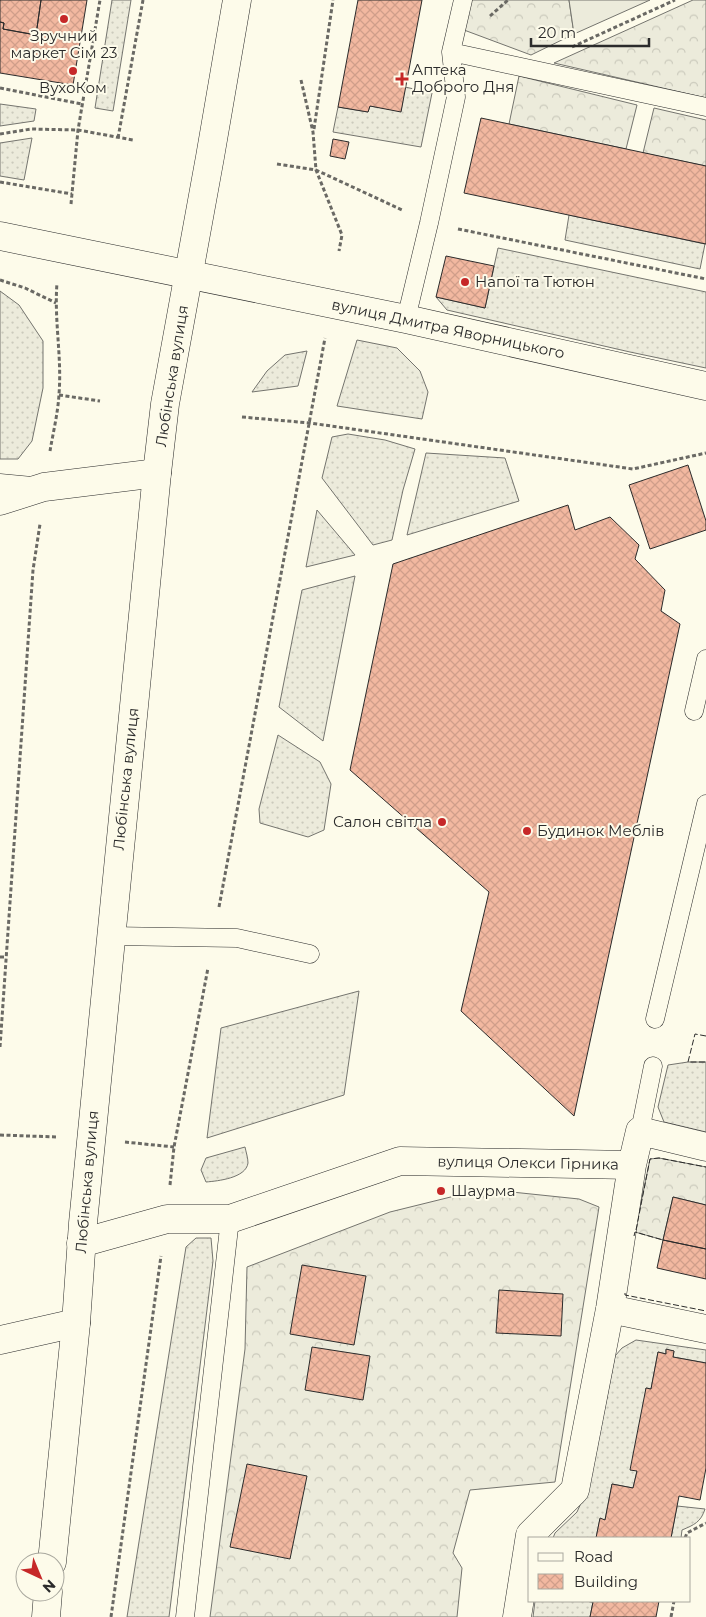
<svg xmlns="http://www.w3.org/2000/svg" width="706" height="1617" font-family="Montserrat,sans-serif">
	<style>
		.grass { fill: url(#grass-dots); stroke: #74746e }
		.forest { fill: url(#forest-crowns); stroke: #74746e }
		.park { fill: #ecebdb; stroke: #74746e }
		.building { fill: url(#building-cross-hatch); stroke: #2b2b2b }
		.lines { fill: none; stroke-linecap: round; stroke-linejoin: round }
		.service-casing { stroke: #2b2b2b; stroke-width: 19 }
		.minor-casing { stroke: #2b2b2b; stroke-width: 29 }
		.tertiary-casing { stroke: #2b2b2b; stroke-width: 29 }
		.secondary-casing { stroke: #2b2b2b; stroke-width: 29 }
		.path { stroke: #6a6964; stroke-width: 3; stroke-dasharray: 4 2.5; stroke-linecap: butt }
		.service { stroke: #fdfbea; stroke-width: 18 }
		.minor { stroke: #fdfbea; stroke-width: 28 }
		.tertiary { stroke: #fdfbea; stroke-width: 28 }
		.secondary { stroke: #fdfbea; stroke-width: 28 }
		.fence { stroke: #2b2b2b; stroke-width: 1; stroke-dasharray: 6 2.5; stroke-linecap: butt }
		.poi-dot { fill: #c62828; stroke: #fdfbea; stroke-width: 2 }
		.labels { text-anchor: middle; stroke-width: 4; stroke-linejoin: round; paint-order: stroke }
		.poi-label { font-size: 15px; fill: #2b2b2b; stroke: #fdfbea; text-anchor: start }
		.street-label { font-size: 15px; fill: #2b2b2b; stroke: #fdfbea }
	</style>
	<defs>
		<pattern id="grass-dots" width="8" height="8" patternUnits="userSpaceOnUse" patternTransform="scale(1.25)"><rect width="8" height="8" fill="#ecebdb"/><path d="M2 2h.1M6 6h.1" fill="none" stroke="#cbcabc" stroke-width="1.8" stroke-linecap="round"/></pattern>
		<pattern id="forest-crowns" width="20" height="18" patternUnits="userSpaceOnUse" patternTransform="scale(1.25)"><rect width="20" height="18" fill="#ecebdb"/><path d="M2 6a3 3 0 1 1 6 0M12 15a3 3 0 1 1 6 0" fill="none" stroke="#cbcabc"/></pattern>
		<pattern id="building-cross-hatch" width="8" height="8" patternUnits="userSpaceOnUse" patternTransform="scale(1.25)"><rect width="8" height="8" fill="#f2b8a0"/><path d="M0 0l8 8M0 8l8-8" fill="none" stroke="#d09e8a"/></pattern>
	</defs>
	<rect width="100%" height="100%" fill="#fdfbea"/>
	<path class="grass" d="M 112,0 L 131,0 L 113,111 L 95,108 Z
		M 405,87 L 432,93 L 421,147 L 333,132 L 338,107 L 368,112 L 370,106 L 401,111 Z
		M 0,104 L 36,109 L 34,121 L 0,126 Z
		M 32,138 L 24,180 L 0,176 L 0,143 Z
		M 569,215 L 705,244 L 700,269 L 565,240 Z
		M 498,248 L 706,292 L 706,368 L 630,352 L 447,310 L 436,297 L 485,308 Z
		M 0,291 L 19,305 L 43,341 L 43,388 L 32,441 L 18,459 L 0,459 Z
		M 357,340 L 397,348 L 420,371 L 428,392 L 422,419 L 337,406 Z
		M 307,351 L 298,386 L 252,392 L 267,371 L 285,355 Z
		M 348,434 L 385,440 L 415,449 L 403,490 L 392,540 L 373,545 L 322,478 L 332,437 Z
		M 426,453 L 505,458 L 519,501 L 407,535 Z
		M 317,510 L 355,555 L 306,567 Z
		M 355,576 L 323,741 L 279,707 L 302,590 Z
		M 278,735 L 320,762 L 331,784 L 324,830 L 308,837 L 260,823 L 259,809 Z
		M 359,991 L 344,1095 L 207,1138 L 221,1028 Z
		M 688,1062 L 706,1062 L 706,1132 L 664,1122 L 658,1107 L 668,1065 Z
		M 245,1147 C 246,1152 248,1158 248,1163 C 246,1178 218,1181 206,1182 L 201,1170 L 206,1158 Z
		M 196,1238 L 211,1238 L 213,1261 L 169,1617 L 127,1617 L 186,1247 Z
		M 636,1340 L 706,1350 L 706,1363 L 673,1357 L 674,1351 L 666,1350 L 666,1354 L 658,1352 L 651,1389 L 646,1388 L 637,1471 L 633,1488 L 612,1484 L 605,1520 L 600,1519 L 596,1538 L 553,1538 L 555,1533 L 577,1512 L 590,1483 L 615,1356 L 622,1348 Z
		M 677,1506 L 705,1509 C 701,1522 694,1525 682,1530 L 681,1538 L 671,1538 Z
		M 535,1601 L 584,1601 L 593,1602 L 590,1617 L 533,1617 Z"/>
	<path class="forest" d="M 471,0 L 569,0 L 574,34 L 531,55 L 464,30 Z
		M 693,0 L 706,0 L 706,98 L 554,63 Z
		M 519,76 L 637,105 L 626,149 L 509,124 Z
		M 654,108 L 706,120 L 706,166 L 643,153 Z
		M 659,1158 L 706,1167 L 706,1205 L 673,1197 L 663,1240 L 635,1232 L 650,1159 Z
		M 483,1189 L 579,1199 L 599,1207 L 555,1482 L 470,1490 L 453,1553 L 462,1568 L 457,1617 L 210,1617 L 245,1349 L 247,1267 L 390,1212 Z"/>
	<path class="park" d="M 569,0 L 650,0 L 574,34 Z"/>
	<path class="building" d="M 0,0 L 41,0 L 36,35 L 3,29 L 4,23 L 0,22 Z
		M 41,0 L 87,0 L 73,85 L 0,73 L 0,22 L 4,23 L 3,29 L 36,35 Z
		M 358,0 L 422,0 L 401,112 L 370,106 L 368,112 L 338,107 Z
		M 481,118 L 706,166 L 706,244 L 464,193 Z
		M 333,139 L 349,142 L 345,159 L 330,156 Z
		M 446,256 L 494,266 L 485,308 L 436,297 Z
		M 688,465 L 706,521 L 706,530 L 650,549 L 629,485 Z
		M 568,505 L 575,530 L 610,517 L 639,545 L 635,559 L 665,590 L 661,611 L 680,624 L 574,1116 L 461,1011 L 489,892 L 350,770 L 393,564 Z
		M 673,1197 L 706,1205 L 706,1249 L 663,1240 Z
		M 663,1240 L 706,1249 L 706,1279 L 657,1268 Z
		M 302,1265 L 366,1276 L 354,1345 L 290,1334 Z
		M 499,1290 L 563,1294 L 561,1336 L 496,1333 Z
		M 312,1347 L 370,1356 L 363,1400 L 305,1390 Z
		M 666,1349 L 674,1351 L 673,1357 L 706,1363 L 706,1468 L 700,1500 L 679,1496 L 671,1538 L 596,1538 L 600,1518 L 605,1520 L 612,1484 L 633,1488 L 637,1471 L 630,1470 L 646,1388 L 651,1389 L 658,1352 L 666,1354 Z
		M 247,1464 L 307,1476 L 290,1559 L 230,1547 Z
		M 584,1601 L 659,1601 L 656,1617 L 590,1617 L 593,1602 Z"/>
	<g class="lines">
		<g class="service-casing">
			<path id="service" d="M 451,52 L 706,107
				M 406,319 L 429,223 L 456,97 L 451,52 L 463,0
				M 0,483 L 32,486
				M 694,711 L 706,659
				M 111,936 L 237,938 L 310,954
				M 655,1019 L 706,804
				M 640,1131 L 653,1066
				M 185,1617 L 230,1219"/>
		</g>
		<g class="minor-casing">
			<path id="minor" d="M 0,501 L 44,487 L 157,473
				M 81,1243 L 167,1219 L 230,1219 L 400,1161 L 632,1165
				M 610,1309 L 706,1329
				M 0,1340 L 76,1323
				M 517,1617 L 530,1535 L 575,1490 L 610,1309 L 632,1165 L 640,1131 L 706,1147"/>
		</g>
		<g class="tertiary-casing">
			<path id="tertiary" d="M 0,236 L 406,319 L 706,386"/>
		</g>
		<g class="secondary-casing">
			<path id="secondary" d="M 52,1562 L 76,1323 L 83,1223 L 157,473 L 165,404 L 210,157 L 237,0
				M 46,1617 L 48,1592"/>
		</g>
		<path class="path" d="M 490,16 L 508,0
			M 572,47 L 675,0
			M 301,80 L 313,132 L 316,170 L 342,235 L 339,251
			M 0,88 L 82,104
			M 314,129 L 333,0
			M 0,134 L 31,129 L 78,130 L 133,140
			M 118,138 L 143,0
			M 277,164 L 316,170 L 402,210
			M 0,182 L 72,194
			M 71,204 L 78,130 L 100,0
			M 458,229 L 706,279
			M 0,280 L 25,288 L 56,303
			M 59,395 L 100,401
			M 242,417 L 310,423 L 633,469 L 706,453
			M 50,451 C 53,433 58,413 59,394 C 62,357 54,320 57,283
			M 219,907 L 325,338
			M 0,957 L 6,957
			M 0,1047 L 33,570 L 40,524
			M 0,1135 L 57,1137
			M 125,1142 L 174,1147
			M 170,1185 L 174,1147 L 208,968
			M 685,1538 L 687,1533 L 706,1523
			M 111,1617 L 161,1256
			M 671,1617 L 674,1601"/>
		<use href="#service" class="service"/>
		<use href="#minor" class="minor"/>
		<use href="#tertiary" class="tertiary"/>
		<use href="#secondary" class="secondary"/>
		<path class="fence" d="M 706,1036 L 695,1034 L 688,1062 L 706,1062
			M 636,1230 L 650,1159 L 659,1158 L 706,1167
			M 634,1236 L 635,1232 L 663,1240
			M 625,1293 L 625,1295 L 706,1311"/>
	</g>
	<g class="poi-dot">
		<circle cx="64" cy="19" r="5"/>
		<circle cx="73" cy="71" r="5"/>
		<path d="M399.5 71.5h5v5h5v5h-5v5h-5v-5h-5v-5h5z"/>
		<circle cx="465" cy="282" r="5"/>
		<circle cx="442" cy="822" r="5"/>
		<circle cx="527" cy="831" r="5"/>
		<circle cx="441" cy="1191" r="5"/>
	</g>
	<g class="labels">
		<g class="poi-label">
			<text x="64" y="41" text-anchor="middle">Зручний<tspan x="64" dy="17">маркет Сім 23</tspan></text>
			<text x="412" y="75">Аптека<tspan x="412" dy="17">Доброго Дня</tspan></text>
			<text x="73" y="93" text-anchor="middle">ВухоКом</text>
			<text x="475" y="287">Напої та Тютюн</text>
			<text x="432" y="827" text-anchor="end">Салон світла</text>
			<text x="537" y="836">Будинок Меблів</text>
			<text x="451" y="1196">Шаурма</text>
		</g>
		<g class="street-label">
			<text transform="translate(448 329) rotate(12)" y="5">вулиця Дмитра Яворницького</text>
			<text transform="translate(172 376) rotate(-81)" y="5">Любінська вулиця</text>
			<text transform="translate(126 779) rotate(-84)" y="5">Любінська вулиця</text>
			<text transform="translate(528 1163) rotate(1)" y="5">вулиця Олекси Гірника</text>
			<text transform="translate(87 1182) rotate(-85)" y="5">Любінська вулиця</text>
		</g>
	</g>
	<rect x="528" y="1537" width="162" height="65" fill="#fdfbea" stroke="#a9a89e"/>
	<rect x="538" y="1553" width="25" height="8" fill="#fdfbea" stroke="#a9a89e"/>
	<text x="574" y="1562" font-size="15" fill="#2b2b2b">Road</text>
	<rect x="538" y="1574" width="25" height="15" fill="url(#building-cross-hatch)" stroke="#a9a89e"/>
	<text x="574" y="1587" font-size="15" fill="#2b2b2b">Building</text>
	<g transform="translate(40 1577) rotate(136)"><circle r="24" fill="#fdfbea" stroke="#a9a89e"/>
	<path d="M0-4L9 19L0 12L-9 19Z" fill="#c62828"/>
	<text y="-8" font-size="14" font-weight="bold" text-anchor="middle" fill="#2b2b2b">N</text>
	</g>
	<path d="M531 38v8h118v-8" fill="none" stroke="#2b2b2b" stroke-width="2.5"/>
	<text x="538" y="38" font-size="15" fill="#2b2b2b" stroke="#fdfbea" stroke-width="4" paint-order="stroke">20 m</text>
</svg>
